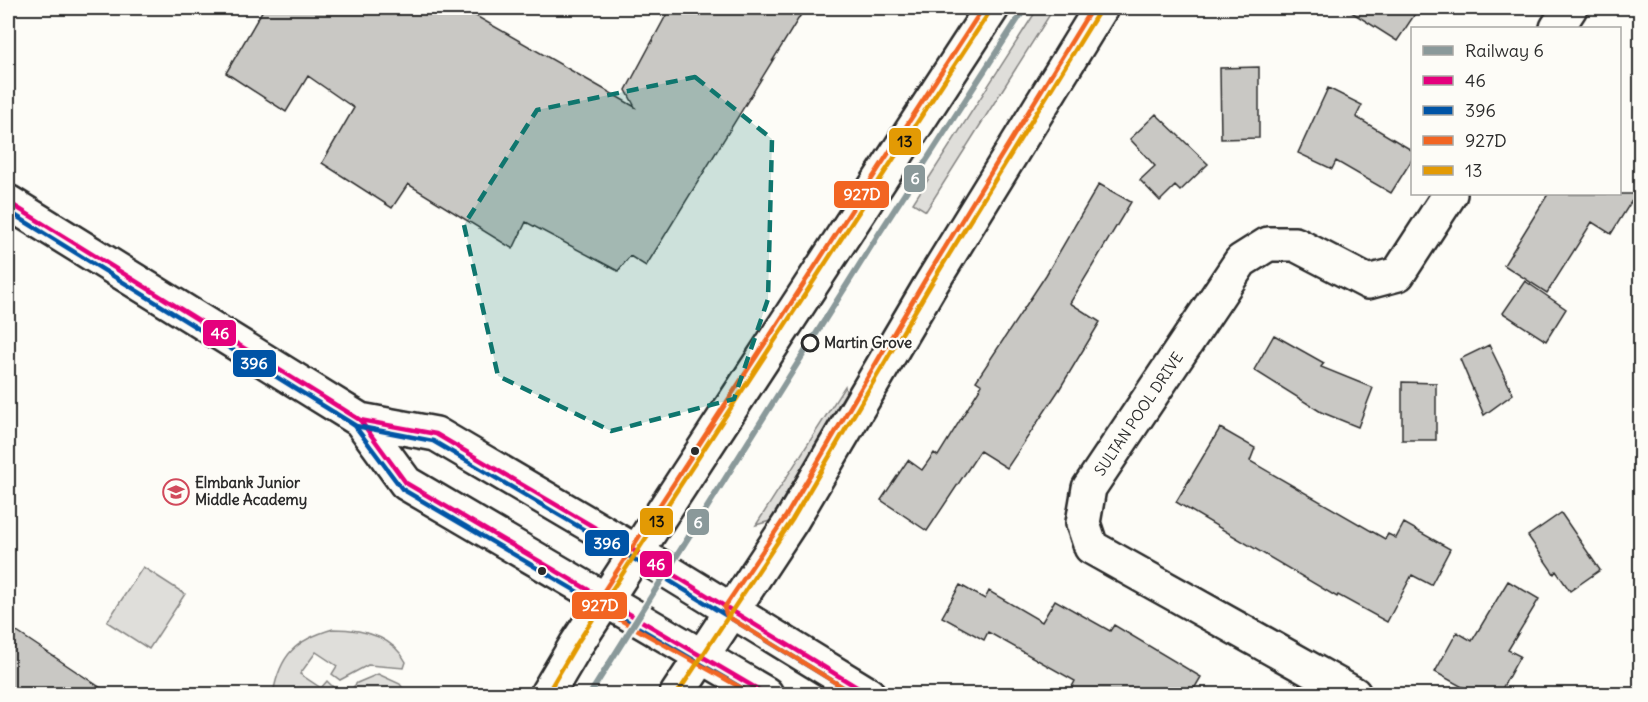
<svg xmlns="http://www.w3.org/2000/svg" width="1648" height="702" font-family="Delius,sans-serif">
	<style>
		.green { fill: #dfdeda; stroke: #858482; stroke-width: 1.5 }
		.building { fill: #c9c8c4; stroke: #2b2b2b; stroke-width: 1.5 }
		.lines { fill: none; stroke-linecap: round; stroke-linejoin: round }
		.street-casing { stroke: #2b2b2b; stroke-width: 38 }
		.secondary-casing { stroke: #2b2b2b; stroke-width: 38 }
		.street { stroke: #fdfcf7; stroke-width: 33 }
		.secondary { stroke: #fdfcf7; stroke-width: 33 }
		.bus-1-casing { stroke: #fdfcf7; stroke-width: 9 }
		.bus-2-casing { stroke: #fdfcf7; stroke-width: 9 }
		.bus-3-casing { stroke: #fdfcf7; stroke-width: 9 }
		.bus-4-casing { stroke: #fdfcf7; stroke-width: 9 }
		.bus-1 { stroke: #e5007d; stroke-width: 4.5 }
		.bus-2 { stroke: #0054a6; stroke-width: 4.5 }
		.bus-3 { stroke: #f26522; stroke-width: 4.5 }
		.bus-4 { stroke: #e39a04; stroke-width: 4.5 }
		.rail-1-casing { stroke: #fdfcf7; stroke-width: 10 }
		.rail-1 { stroke: #8a999a; stroke-width: 6 }
		.marked { fill: #0f766e; fill-opacity: 0.2; stroke: #0f766e; stroke-width: 4.5; stroke-dasharray: 12 8; stroke-linejoin: round }
		.stop-dot { fill: #fdfcf7; stroke: #2b2b2b; stroke-width: 3 }
		.bus-dot { fill: #2b2b2b; stroke: #fdfcf7; stroke-width: 2 }
		.labels { text-anchor: middle; stroke-width: 4.5; stroke-linejoin: round; paint-order: stroke }
		.stop-label { font-size: 15px; font-weight: bold; fill: #2b2b2b; stroke: #fdfcf7; text-anchor: start }
		.street-label { font-size: 15px; fill: #2b2b2b; stroke: #fdfcf7 }
		.poi-label { font-size: 15px; font-weight: bold; fill: #2b2b2b; stroke: #fdfcf7; text-anchor: start }
		.line-badge { stroke: #fdfcf7; stroke-width: 2 }
		.badge-label { font-size: 16px; text-anchor: middle; font-weight: bold; fill: #fff }
		.pale-badge-label { font-size: 16px; text-anchor: middle; font-weight: bold; fill: #111 }
	</style>
	<rect width="100%" height="100%" fill="#fdfcf7"/>
	<filter id="ink" filterUnits="userSpaceOnUse"><feTurbulence type="fractalNoise" baseFrequency=".0167" numOctaves="2"/><feDisplacementMap in="SourceGraphic" scale="12" xChannelSelector="R" yChannelSelector="G"/><feConvolveMatrix kernelMatrix="1 2 1 2 8 2 1 2 1" color-interpolation-filters="sRGB"/></filter>
	<g filter="url(#ink)">
		<path class="green" d="M 1038,8 L 1054,8 L 926,211 L 913,203 Z
			M 845,386 L 846,392 L 770,521 L 756,525 Z
			M 143,567 L 185,594 L 149,649 L 107,622 Z
			M 333,629 C 361,629 392,635 406,662 L 404,668 L 368,665 L 340,680 L 332,674 L 337,666 L 316,652 L 300,674 L 321,688 L 327,681 L 334,688 L 333,694 L 273,694 C 280,655 295,640 333,629 Z
			M 378,674 L 400,684 L 407,694 L 347,694 L 357,683 Z"/>
		<path class="building" d="M 264,8 L 462,8 L 635,107 L 626,90 L 670,8 L 805,8 L 646,266 L 630,256 L 618,271 L 526,222 L 513,249 L 408,184 L 392,208 L 322,163 L 354,108 L 308,76 L 286,112 L 226,73 Z
			M 1345,8 L 1419,8 L 1397,41 Z
			M 1259,67 L 1259,138 L 1221,139 L 1220,68 Z
			M 1328,88 L 1362,105 L 1356,117 L 1413,151 L 1413,158 L 1391,193 L 1336,161 L 1332,169 L 1298,153 Z
			M 1156,114 L 1208,164 L 1180,191 L 1175,186 L 1160,201 L 1140,180 L 1155,166 L 1130,139 Z
			M 1099,184 L 1131,202 L 1070,303 L 1100,322 L 1059,390 L 1007,468 L 980,451 L 927,531 L 881,500 L 908,460 L 922,470 L 934,453 L 938,456 L 982,385 L 976,381 L 1046,275 Z
			M 1548,194 L 1636,194 L 1611,234 L 1592,222 L 1547,293 L 1504,265 Z
			M 1525,281 L 1566,309 L 1546,341 L 1503,313 Z
			M 1274,335 L 1324,363 L 1321,367 L 1373,388 L 1358,427 L 1321,412 L 1254,370 Z
			M 1489,345 L 1513,394 L 1484,415 L 1460,359 Z
			M 1402,382 L 1436,383 L 1436,440 L 1402,440 Z
			M 1220,428 L 1255,448 L 1250,461 L 1385,539 L 1388,534 L 1396,538 L 1404,523 L 1450,549 L 1431,585 L 1412,575 L 1387,622 L 1338,595 L 1337,597 L 1176,502 Z
			M 1561,513 L 1600,570 L 1570,591 L 1556,571 L 1554,574 L 1528,536 Z
			M 1508,581 L 1539,599 L 1508,650 L 1520,656 L 1499,694 L 1475,694 L 1435,672 L 1457,632 L 1472,641 Z
			M 960,585 L 985,599 L 989,591 L 1042,622 L 1055,600 L 1110,631 L 1114,625 L 1201,677 L 1191,694 L 1068,694 L 1075,681 L 988,632 L 984,640 L 942,617 Z
			M 8,626 L 110,694 L 8,694 Z"/>
		<g class="lines">
			<g class="street-casing">
				<path id="street" d="M 1557,28 L 1570,8
					M 1354,694 L 1091,547 L 1083,523 L 1089,488 L 1241,261 L 1268,244 L 1295,244 L 1368,282 L 1398,274 L 1450,194"/>
			</g>
			<g class="secondary-casing">
				<path id="secondary" d="M 8,202 L 360,420 L 436,434 L 638,553 L 868,694
					M 360,420 L 406,483 L 766,694
					M 547,694 L 576,645 L 992,8
					M 677,694 L 792,520 L 931,284 L 1101,8"/>
			</g>
			<use href="#street" class="street"/>
			<use href="#secondary" class="secondary"/>
			<g class="bus-1-casing">
				<path id="bus-1" d="M 8,202 L 360,420 L 436,434 L 638,553 L 868,694
					M 338,406 L 360,420 L 406,483 L 766,694"/>
			</g>
			<g class="bus-2-casing">
				<path id="bus-2" d="M 8,211 L 356,426 L 433,441 L 634,559 L 854,694
					M 334,412 L 355,426 L 402,489 L 752,694"/>
			</g>
			<g class="bus-3-casing">
				<path id="bus-3" d="M 752,694 L 601,609 L 598,600 L 983,8
					M 854,694 L 727,616 L 724,608 L 786,516 L 925,280 L 1092,8"/>
			</g>
			<g class="bus-4-casing">
				<path id="bus-4" d="M 547,694 L 576,645 L 992,8
					M 677,694 L 792,520 L 931,284 L 1101,8"/>
			</g>
			<use href="#bus-1" class="bus-1"/>
			<use href="#bus-2" class="bus-2"/>
			<use href="#bus-3" class="bus-3"/>
			<use href="#bus-4" class="bus-4"/>
			<g class="rail-1-casing">
				<path id="rail-1" d="M 590,694 L 880,232 L 1025,8"/>
			</g>
			<use href="#rail-1" class="rail-1"/>
		</g>
	</g>
	<path class="marked" d="M 695,77 L 772,139 L 768,299 L 734,399 L 611,431 L 498,376 L 464,225 L 537,110 Z"/>
	<defs>
		<g id="school-ring" transform="scale(1.35)"><circle r="9.5" fill="#fdfcf7" stroke="#d1495b" stroke-width="1.5"/><path d="M0-5L7-2L0 1L-7-2ZM-4 1L0 2.5L4 1V4Q0 6-4 4Z" fill="#d1495b"/></g>
	</defs>
	<g fill-rule="evenodd">
		<use href="#school-ring" x="176" y="492"/>
	</g>
	<circle class="stop-dot" cx="810" cy="343" r="8"/>
	<g class="bus-dot">
		<circle cx="695" cy="451" r="5"/>
		<circle cx="542" cy="571" r="5"/>
	</g>
	<g class="labels">
		<g class="stop-label">
			<text x="824" y="348">Martin Grove</text>
		</g>
		<g class="street-label">
			<text transform="translate(1139 414) rotate(-56)" y="5">SULTAN POOL DRIVE</text>
		</g>
		<g class="poi-label">
			<text x="195" y="488">Elmbank Junior<tspan x="195" dy="17">Middle Academy</tspan></text>
		</g>
	</g>
	<g class="line-badge">
		<rect x="888" y="127" width="34" height="29" rx="6" fill="#e39a04"/>
		<rect x="903" y="164" width="23" height="29" rx="6" fill="#8a999a"/>
		<rect x="833" y="180" width="57" height="29" rx="6" fill="#f26522"/>
		<rect x="202" y="319" width="35" height="28" rx="6" fill="#e5007d"/>
		<rect x="232" y="349" width="45" height="29" rx="6" fill="#0054a6"/>
		<rect x="639" y="507" width="35" height="29" rx="6" fill="#e39a04"/>
		<rect x="686" y="508" width="24" height="28" rx="6" fill="#8a999a"/>
		<rect x="584" y="529" width="46" height="28" rx="6" fill="#0054a6"/>
		<rect x="639" y="550" width="34" height="28" rx="6" fill="#e5007d"/>
		<rect x="571" y="591" width="57" height="29" rx="6" fill="#f26522"/>
	</g>
	<g class="badge-label">
		<text x="915" y="184">6</text>
		<text x="862" y="200">927D</text>
		<text x="220" y="339">46</text>
		<text x="254" y="369">396</text>
		<text x="698" y="528">6</text>
		<text x="607" y="549">396</text>
		<text x="656" y="570">46</text>
		<text x="600" y="611">927D</text>
	</g>
	<g class="pale-badge-label">
		<text x="905" y="147">13</text>
		<text x="657" y="527">13</text>
	</g>
	<rect width="1648" height="702" fill="none" stroke="#fdfcf7" stroke-width="30"/>
	<rect x="15" y="15" width="1618" height="672" fill="none" stroke="#2b2b2b" stroke-width="2" filter="url(#ink)"/>
	<rect x="1411" y="27" width="210" height="168" fill="#fdfcf7" stroke="#a9a8a5" stroke-width="1.5"/>
	<rect x="1423" y="46" width="30" height="9" fill="#8a999a" stroke="#a9a8a5" stroke-width="1.5"/>
	<text x="1465" y="57" font-size="18" fill="#2b2b2b">Railway 6</text>
	<rect x="1423" y="76" width="30" height="9" fill="#e5007d" stroke="#a9a8a5" stroke-width="1.5"/>
	<text x="1465" y="87" font-size="18" fill="#2b2b2b">46</text>
	<rect x="1423" y="106" width="30" height="9" fill="#0054a6" stroke="#a9a8a5" stroke-width="1.5"/>
	<text x="1465" y="117" font-size="18" fill="#2b2b2b">396</text>
	<rect x="1423" y="136" width="30" height="9" fill="#f26522" stroke="#a9a8a5" stroke-width="1.5"/>
	<text x="1465" y="147" font-size="18" fill="#2b2b2b">927D</text>
	<rect x="1423" y="166" width="30" height="9" fill="#e39a04" stroke="#a9a8a5" stroke-width="1.5"/>
	<text x="1465" y="177" font-size="18" fill="#2b2b2b">13</text>
</svg>
